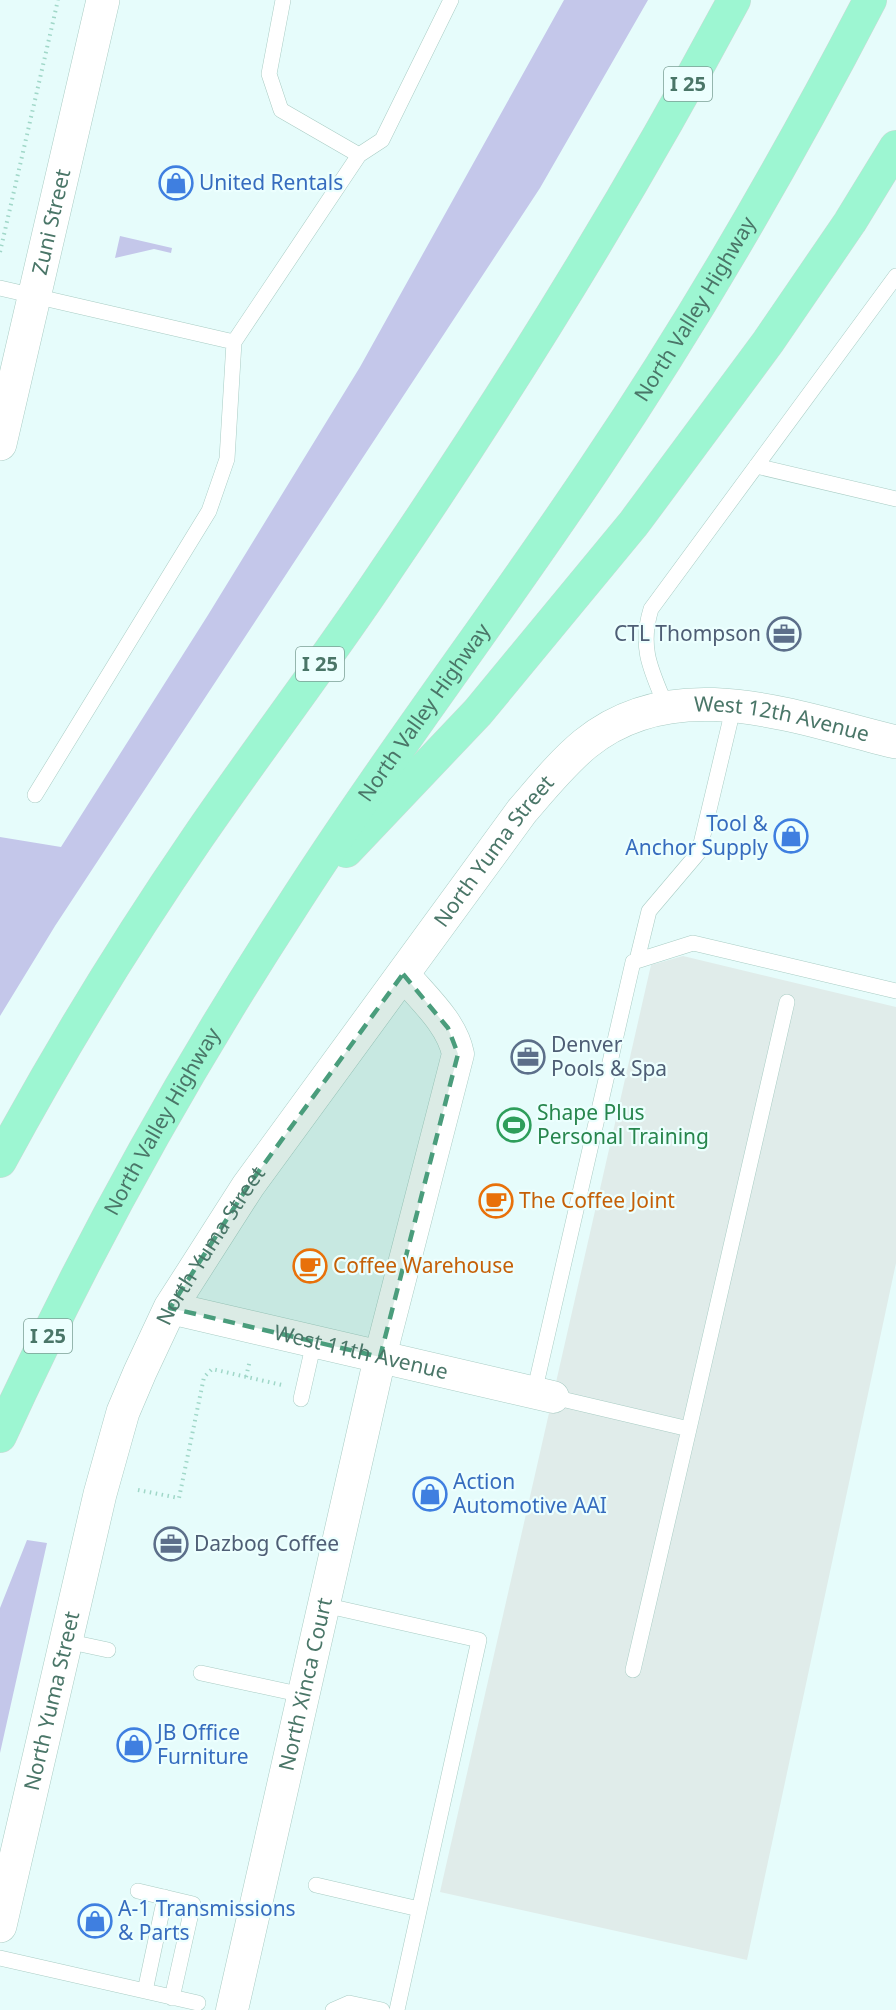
<svg xmlns="http://www.w3.org/2000/svg" width="896" height="2010" font-family="'Noto Sans',sans-serif">
	<style>
		.industrial { fill: #e0ecea }
		.green { fill: #c4c7ea }
		.lines { fill: none; stroke-linecap: round; stroke-linejoin: round }
		.service-casing { stroke: #a9ccc4; stroke-width: 16 }
		.minor-casing { stroke: #a9ccc4; stroke-width: 33 }
		.tertiary-casing { stroke: #a9ccc4; stroke-width: 34 }
		.motorway-casing { stroke: #ccd9d5; stroke-width: 34 }
		.path { stroke: #a0d7c8; stroke-width: 4; stroke-dasharray: 1.5 4.5; stroke-linecap: butt }
		.service { stroke: #fff; stroke-width: 15 }
		.minor { stroke: #fff; stroke-width: 32 }
		.tertiary { stroke: #fff; stroke-width: 33 }
		.motorway { stroke: #9df6d2; stroke-width: 33 }
		.marked { fill: #4a9d7c; fill-opacity: 0.2; stroke: #4a9d7c; stroke-width: 4.5; stroke-dasharray: 12 8; stroke-linejoin: round }
		.labels { text-anchor: middle; stroke-width: 4.5; stroke-linejoin: round; paint-order: stroke }
		.shield { fill: #ecfffe; stroke: #7b9f95; stroke-width: 1.5 }
		.shield-label { font-size: 20px; font-weight: bold; fill: #4a7668 }
		.shop-label { font-size: 21px; fill: #366cbe; stroke: #ecfffe; text-anchor: start }
		.street-label { font-size: 21px; fill: #4a7668; stroke: #ecfffe }
		.service-label { font-size: 21px; fill: #4e5e75; stroke: #ecfffe; text-anchor: start }
		.leisure-label { font-size: 21px; fill: #27864d; stroke: #ecfffe; text-anchor: start }
		.food-label { font-size: 21px; fill: #c56008; stroke: #ecfffe; text-anchor: start }
	</style>
	<rect width="100%" height="100%" fill="#e6fcfb"/>
	<path class="industrial" d="M 683,956 L 896,1007 L 896,1263 L 747,1960 L 440,1892 L 651,965 Z"/>
	<path class="green" d="M 564,0 L 648,0 L 540,188 L 55,926 L 0,1016 L 0,837 L 61,847 L 208,615 L 360,367 Z
		M 120,236 L 172,248 L 171,253 L 154,249 L 115,258 Z
		M 27,1540 L 47,1543 L 0,1753 L 0,1608 Z"/>
	<g class="lines">
		<g class="service-casing">
			<path id="service" d="M 283,0 L 269,74 L 281,110 L 359,155
				M 0,288 L 234,342
				M 756,466 L 896,499
				M 666,706 C 651,670 639,648 651,609 L 896,276
				M 35,795 L 209,511 L 227,459 L 234,342 L 359,155 L 382,140 L 451,0
				M 637,960 L 649,911 L 699,852 L 734,705
				M 534,1393 L 633,962 L 693,943 L 896,991
				M 553,1397 L 689,1429 L 787,1002
				M 301,1399 L 314,1342
				M 324,1605 L 479,1640 L 397,2010
				M 66,1641 L 108,1650
				M 633,1670 L 689,1429
				M 201,1673 L 303,1695
				M 316,1885 L 419,1909
				M 138,1891 L 193,1904 L 172,1998
				M 0,1958 L 198,2003
				M 145,1991 L 165,1897
				M 333,2010 L 349,2003 L 382,2010"/>
		</g>
		<g class="minor-casing">
			<g id="minor">
				<path id="s1" d="M 170,1308 L 553,1397"/>
				<path id="s2" d="M 232,2010 L 380,1357 L 458,1054 C 452,1023 423,998 403,974"/>
			</g>
		</g>
		<g class="tertiary-casing">
			<g id="tertiary">
				<path id="s3" d="M 0,444 L 103,0"/>
				<path id="s4" d="M 0,1926 L 100,1494 L 123,1412 L 140,1372 L 170,1308 L 248,1186 L 522,811 C 542,788 561,764 585,744 C 675,670 796,718 896,742"/>
			</g>
		</g>
		<g class="motorway-casing">
			<g id="motorway">
				<path d="M 346,851 L 478,712 L 634,523 L 768,342 L 850,222 L 896,147"/>
				<path d="M 0,1161 C 60,1050 126,942 198,837 C 259,748 325,662 385,572 C 511,387 628,198 734,0"/>
				<path id="s5" d="M 0,1436 C 83,1254 180,1079 289,911 C 386,759 496,616 596,466 C 697,316 787,160 870,0"/>
			</g>
		</g>
		<path class="path" d="M 0,252 L 58,0
			M 246,1377 L 250,1360
			M 138,1490 L 179,1498 L 204,1377 L 212,1369 L 282,1385"/>
		<use href="#service" class="service"/>
		<use href="#minor" class="minor"/>
		<use href="#tertiary" class="tertiary"/>
		<use href="#motorway" class="motorway"/>
	</g>
	<path class="marked" d="M 403,974 L 448,1028 L 458,1054 L 380,1357 L 170,1308 L 248,1186 Z"/>
	<defs>
		<g id="shop-ring" transform="scale(1.725)"><circle r="9.5" fill="#ecfffe" stroke="#3f7fe0" stroke-width="1.5"/><path d="M-5-2.5h2.3a2.7 3.5 0 0 1 5.4 0H5L5.5 6h-11ZM-1.5-2.5h3a1.5 2.3 0 0 0-3 0Z" fill="#3f7fe0"/></g>
		<g id="office-ring" transform="scale(1.725)"><circle r="9.5" fill="#ecfffe" stroke="#5c6f8a" stroke-width="1.5"/><path d="M-6-3h4V-5.5h4V-3h4V5H-6ZM-1-4.5V-3h2v-1.5ZM-6 0V1H6V0Z" fill="#5c6f8a"/></g>
		<g id="stadium-ring" transform="scale(1.725)"><circle r="9.5" fill="#ecfffe" stroke="#2e9e5b" stroke-width="1.5"/><path d="M0-5a6.5 5 0 1 0 0 10a6.5 5 0 1 0 0-10ZM-3.5-1.8h7v3.6h-7Z" fill="#2e9e5b"/></g>
		<g id="cafe-ring" transform="scale(1.725)"><circle r="9.5" fill="#ecfffe" stroke="#e8710a" stroke-width="1.5"/><path d="M-5.5-4.5H6V0H3Q3 3.5 0 3.5H-2.5Q-5.5 3.5-5.5 0ZM3-3.2v2h1.7v-2ZM-6 4.5H4V6H-6Z" fill="#e8710a"/></g>
	</defs>
	<g fill-rule="evenodd">
		<use href="#shop-ring" x="176" y="183"/>
		<use href="#office-ring" x="784" y="634"/>
		<use href="#shop-ring" x="791" y="836"/>
		<use href="#office-ring" x="528" y="1057"/>
		<use href="#stadium-ring" x="514" y="1125"/>
		<use href="#cafe-ring" x="496" y="1201"/>
		<use href="#cafe-ring" x="310" y="1266"/>
		<use href="#shop-ring" x="430" y="1494"/>
		<use href="#office-ring" x="171" y="1544"/>
		<use href="#shop-ring" x="134" y="1745"/>
		<use href="#shop-ring" x="95" y="1921"/>
	</g>
	<g class="labels">
		<g class="shield">
			<rect x="664" y="67" width="48" height="34" rx="4.5"/>
			<rect x="296" y="647" width="48" height="34" rx="4.5"/>
			<rect x="24" y="1319" width="48" height="34" rx="4.5"/>
		</g>
		<g class="shield-label">
			<text x="688" y="91">I 25</text>
			<text x="320" y="671">I 25</text>
			<text x="48" y="1343">I 25</text>
		</g>
		<g class="shop-label">
			<text x="199" y="190">United Rentals</text>
			<text x="768" y="831" text-anchor="end">Tool &amp;<tspan x="768" dy="24">Anchor Supply</tspan></text>
			<text x="453" y="1489">Action<tspan x="453" dy="24">Automotive AAI</tspan></text>
			<text x="157" y="1740">JB Office<tspan x="157" dy="24">Furniture</tspan></text>
			<text x="118" y="1916">A-1 Transmissions<tspan x="118" dy="24">&amp; Parts</tspan></text>
		</g>
		<g class="street-label">
			<text dy="7" stroke="none"><textPath href="#s3" startOffset="228">Zuni Street</textPath></text>
			<text dy="7" stroke="none"><textPath href="#s5" startOffset="1326">North Valley Highway</textPath></text>
			<text dy="7" stroke="none"><textPath href="#s5" startOffset="840">North Valley Highway</textPath></text>
			<text dy="7" stroke="none"><textPath href="#s4" startOffset="1551">West 12th Avenue</textPath></text>
			<text dy="7" stroke="none"><textPath href="#s4" startOffset="1203">North Yuma Street</textPath></text>
			<text dy="7" stroke="none"><textPath href="#s5" startOffset="354">North Valley Highway</textPath></text>
			<text dy="7" stroke="none"><textPath href="#s4" startOffset="717">North Yuma Street</textPath></text>
			<text dy="7" stroke="none"><textPath href="#s1" startOffset="196">West 11th Avenue</textPath></text>
			<text dy="7" stroke="none"><textPath href="#s2" startOffset="334">North Xinca Court</textPath></text>
			<text dy="7" stroke="none"><textPath href="#s4" startOffset="231">North Yuma Street</textPath></text>
		</g>
		<g class="service-label">
			<text x="761" y="641" text-anchor="end">CTL Thompson</text>
			<text x="551" y="1052">Denver<tspan x="551" dy="24">Pools &amp; Spa</tspan></text>
			<text x="194" y="1551">Dazbog Coffee</text>
		</g>
		<g class="leisure-label">
			<text x="537" y="1120">Shape Plus<tspan x="537" dy="24">Personal Training</tspan></text>
		</g>
		<g class="food-label">
			<text x="519" y="1208">The Coffee Joint</text>
			<text x="333" y="1273">Coffee Warehouse</text>
		</g>
	</g>
</svg>
